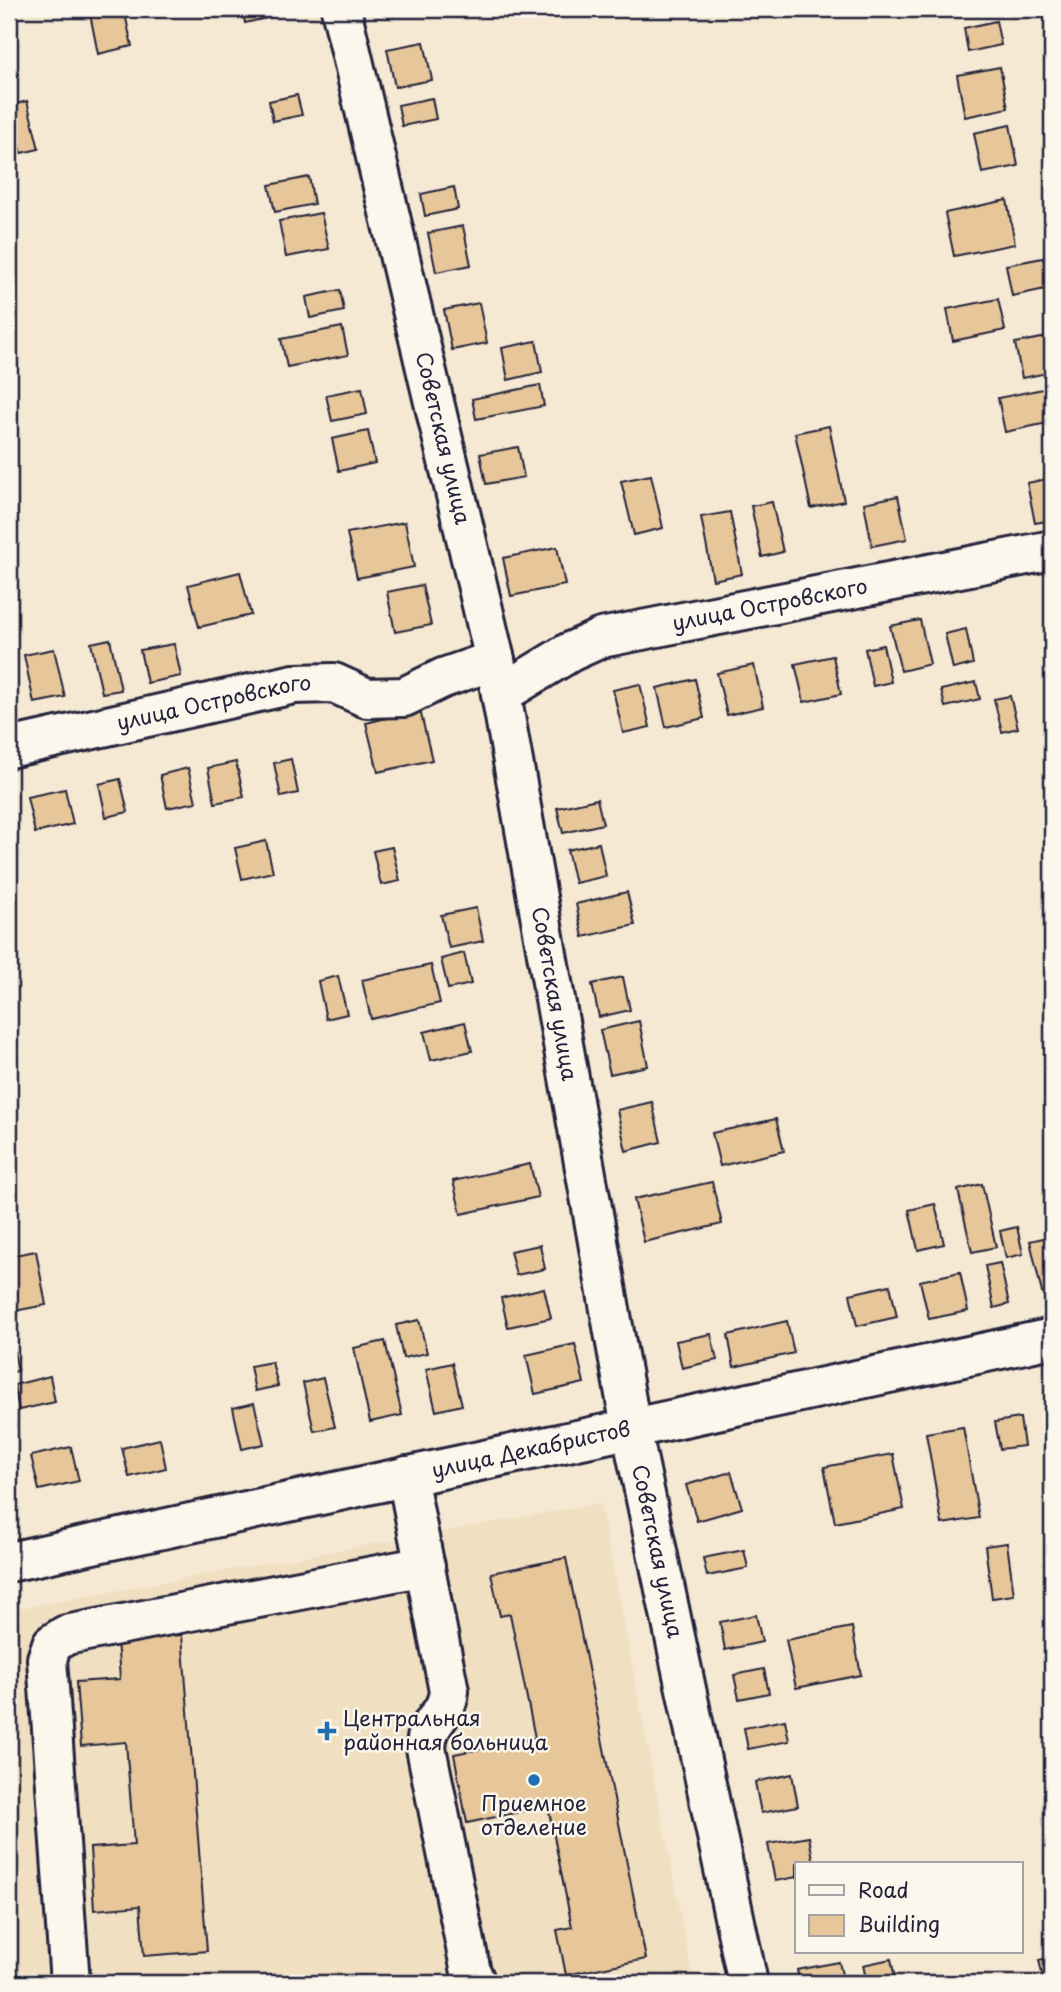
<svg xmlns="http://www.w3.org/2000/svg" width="1061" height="1992" font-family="'Playpen Sans',sans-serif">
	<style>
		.built { fill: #f1dfc2 }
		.building { fill: #e7c799; stroke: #22223b; stroke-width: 2 }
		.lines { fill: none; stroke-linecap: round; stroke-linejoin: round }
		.minor-casing { stroke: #22223b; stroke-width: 44 }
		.minor { stroke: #fbf7ec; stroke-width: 38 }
		.poi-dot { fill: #1f6fb2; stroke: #fbf7ec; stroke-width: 2.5 }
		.labels { text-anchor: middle; stroke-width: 5; stroke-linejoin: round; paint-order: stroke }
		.street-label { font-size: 21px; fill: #22223b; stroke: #fbf7ec }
		.poi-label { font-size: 21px; fill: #22223b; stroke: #fbf7ec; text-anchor: start }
	</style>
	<rect width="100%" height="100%" fill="#f5e9d3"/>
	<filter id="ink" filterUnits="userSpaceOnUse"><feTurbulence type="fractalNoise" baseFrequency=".0143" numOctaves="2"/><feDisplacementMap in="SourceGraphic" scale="14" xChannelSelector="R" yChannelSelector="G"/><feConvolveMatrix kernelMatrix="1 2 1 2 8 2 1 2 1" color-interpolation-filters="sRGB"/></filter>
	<g filter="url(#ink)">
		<path class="built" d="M 600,1503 L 694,1983 L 19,1983 L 9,1853 L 9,1610 Z"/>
		<path class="building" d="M 89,9 L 124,9 L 132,46 L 98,54 Z
			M 242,9 L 274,9 L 276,16 L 245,23 Z
			M 996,21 L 1001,45 L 968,52 L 964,28 Z
			M 424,42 L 432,80 L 395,87 L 387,49 Z
			M 1000,67 L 1008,108 L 965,117 L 957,75 Z
			M 297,95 L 302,115 L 273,121 L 269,101 Z
			M 432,98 L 436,119 L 402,126 L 398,105 Z
			M 27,101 L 39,149 L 21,153 L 9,106 Z
			M 1010,125 L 1018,166 L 982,173 L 974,133 Z
			M 309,177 L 314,204 L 275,212 L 269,185 Z
			M 454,187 L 458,209 L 425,216 L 421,194 Z
			M 1007,200 L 1015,244 L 954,256 L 945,213 Z
			M 321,213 L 329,249 L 286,257 L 279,221 Z
			M 463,226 L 471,265 L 436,272 L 428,233 Z
			M 1043,258 L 1050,288 L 1012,296 L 1006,265 Z
			M 340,290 L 344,311 L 310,318 L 306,297 Z
			M 998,299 L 1005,330 L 953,341 L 947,309 Z
			M 479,303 L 487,343 L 452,350 L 444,310 Z
			M 342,327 L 348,355 L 287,367 L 281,339 Z
			M 1052,336 L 1052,372 L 1022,378 L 1015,343 Z
			M 536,341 L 542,372 L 508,380 L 502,348 Z
			M 540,385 L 544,406 L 476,419 L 472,399 Z
			M 362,388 L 367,414 L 332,421 L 326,395 Z
			M 1048,388 L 1052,406 L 1052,422 L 1005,432 L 998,398 Z
			M 829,426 L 844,501 L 811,508 L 795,433 Z
			M 368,431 L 375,463 L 339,471 L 332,439 Z
			M 518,447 L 524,477 L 486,484 L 480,454 Z
			M 651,475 L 663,528 L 634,535 L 621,481 Z
			M 1052,478 L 1052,520 L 1035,523 L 1027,483 Z
			M 898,496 L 907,539 L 872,546 L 864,503 Z
			M 772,502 L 783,552 L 762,557 L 751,506 Z
			M 730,512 L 742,574 L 713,580 L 701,517 Z
			M 405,522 L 414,567 L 357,578 L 347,533 Z
			M 557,547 L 565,585 L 511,596 L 503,558 Z
			M 240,572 L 251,615 L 199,627 L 188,585 Z
			M 422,585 L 431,625 L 395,632 L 387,592 Z
			M 920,620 L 930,664 L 901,671 L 890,626 Z
			M 966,629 L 973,664 L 953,669 L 945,634 Z
			M 110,639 L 121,690 L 102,693 L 91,643 Z
			M 174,644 L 181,676 L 147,683 L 140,650 Z
			M 883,645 L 891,682 L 873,686 L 865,649 Z
			M 54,649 L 65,697 L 34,703 L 24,655 Z
			M 833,656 L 841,694 L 804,702 L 795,664 Z
			M 754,665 L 763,707 L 727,715 L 717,673 Z
			M 695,679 L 704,718 L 666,727 L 657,688 Z
			M 976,682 L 980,699 L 945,707 L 941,690 Z
			M 640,684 L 650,727 L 623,733 L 613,690 Z
			M 1010,696 L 1018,728 L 1002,732 L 994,699 Z
			M 420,710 L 432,760 L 378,772 L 366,723 Z
			M 291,759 L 298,793 L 281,797 L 274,763 Z
			M 236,762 L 244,797 L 215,803 L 208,768 Z
			M 188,768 L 196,802 L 167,808 L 160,775 Z
			M 120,779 L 128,812 L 106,817 L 99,784 Z
			M 65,789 L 73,824 L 35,833 L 27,797 Z
			M 597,799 L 603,824 L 563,833 L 557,808 Z
			M 266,841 L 273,872 L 242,879 L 235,848 Z
			M 599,843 L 606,876 L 575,883 L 567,850 Z
			M 392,847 L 400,881 L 381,885 L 373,851 Z
			M 627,892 L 635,925 L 583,937 L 576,904 Z
			M 476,908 L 483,941 L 449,948 L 441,915 Z
			M 464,953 L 471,984 L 448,989 L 441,959 Z
			M 431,965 L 440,1003 L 371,1019 L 362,980 Z
			M 338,976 L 347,1014 L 326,1019 L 318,981 Z
			M 623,977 L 630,1010 L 599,1017 L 592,984 Z
			M 639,1021 L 648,1066 L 610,1074 L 600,1030 Z
			M 465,1022 L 472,1051 L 431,1060 L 424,1032 Z
			M 652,1102 L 661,1142 L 626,1151 L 617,1110 Z
			M 776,1119 L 784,1151 L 720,1166 L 712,1133 Z
			M 530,1164 L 538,1197 L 461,1214 L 453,1181 Z
			M 712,1182 L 722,1224 L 644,1242 L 634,1199 Z
			M 982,1184 L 996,1247 L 972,1252 L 958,1190 Z
			M 935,1204 L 944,1244 L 918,1250 L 909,1210 Z
			M 1017,1227 L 1023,1254 L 1006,1258 L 1000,1231 Z
			M 1052,1236 L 1052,1291 L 1042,1293 L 1030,1241 Z
			M 540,1245 L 545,1269 L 516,1275 L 510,1251 Z
			M 36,1251 L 46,1305 L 9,1312 L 9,1256 Z
			M 1000,1263 L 1009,1304 L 994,1308 L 985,1266 Z
			M 960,1272 L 968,1311 L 929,1319 L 920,1281 Z
			M 890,1285 L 897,1317 L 857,1326 L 850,1294 Z
			M 544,1288 L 551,1318 L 508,1327 L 501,1298 Z
			M 419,1320 L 427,1353 L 403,1358 L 396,1325 Z
			M 787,1321 L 794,1353 L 734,1367 L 728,1335 Z
			M 711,1334 L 717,1360 L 682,1368 L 676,1341 Z
			M 9,1336 L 11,1336 L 18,1371 L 9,1373 Z
			M 385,1341 L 402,1415 L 370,1422 L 354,1348 Z
			M 575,1344 L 584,1383 L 535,1394 L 526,1355 Z
			M 272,1362 L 278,1386 L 255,1391 L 250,1366 Z
			M 452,1363 L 462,1405 L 436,1411 L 426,1369 Z
			M 50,1376 L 55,1402 L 19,1410 L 14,1385 Z
			M 323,1378 L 335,1427 L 314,1431 L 303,1383 Z
			M 254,1403 L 264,1444 L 242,1449 L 233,1408 Z
			M 1020,1418 L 1024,1446 L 1000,1449 L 995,1422 Z
			M 963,1427 L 979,1518 L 942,1524 L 926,1433 Z
			M 160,1439 L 166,1468 L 129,1477 L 122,1448 Z
			M 71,1447 L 79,1481 L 39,1490 L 31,1456 Z
			M 893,1454 L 904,1509 L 835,1523 L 824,1467 Z
			M 731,1472 L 742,1508 L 697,1521 L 686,1485 Z
			M 1007,1543 L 1014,1595 L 992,1598 L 985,1546 Z
			M 744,1550 L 748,1568 L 707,1576 L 703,1558 Z
			M 566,1558 L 646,1959 L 566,1975 L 557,1930 L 572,1927 L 548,1806 L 467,1823 L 454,1754 L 535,1738 L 510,1614 L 500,1616 L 491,1573 Z
			M 756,1615 L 762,1642 L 725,1650 L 720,1622 Z
			M 852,1627 L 861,1675 L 796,1688 L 786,1640 Z
			M 182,1635 L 207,1951 L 144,1956 L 140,1906 L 94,1910 L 90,1848 L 134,1845 L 126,1742 L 81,1746 L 76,1682 L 120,1679 L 117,1640 Z
			M 764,1669 L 769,1693 L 739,1699 L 734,1675 Z
			M 785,1720 L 789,1741 L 748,1749 L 744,1728 Z
			M 792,1774 L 798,1806 L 761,1813 L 755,1782 Z
			M 809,1837 L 814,1864 L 797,1864 L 797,1877 L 775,1881 L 768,1844 Z
			M 1052,1957 L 1052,1983 L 1044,1983 L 1039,1960 Z
			M 891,1959 L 896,1983 L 867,1983 L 863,1965 Z
			M 839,1962 L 844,1983 L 800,1983 L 797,1970 Z"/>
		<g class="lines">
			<g class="minor-casing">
				<g id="minor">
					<path id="s1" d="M 341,9 L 495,660 L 631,1428 L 748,1983"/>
					<path id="s2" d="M 501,694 L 570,652 L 601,638 L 1052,550"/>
					<path id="s3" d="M 9,748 L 294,684 L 334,683 L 367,698 L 404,697 L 443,678 L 495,660"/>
					<path d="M 407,1476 L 449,1691 C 446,1719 427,1718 426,1748 L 471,1972 L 476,1983"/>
					<path id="s4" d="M 9,1562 L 1052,1338"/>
					<path d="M 70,1983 L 47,1659 L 52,1644 L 66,1635 L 425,1566"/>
				</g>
			</g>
			<use href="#minor" class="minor"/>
		</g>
	</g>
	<g class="poi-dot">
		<path d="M323.5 1720.5h7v7h7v7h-7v7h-7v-7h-7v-7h7z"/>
		<circle cx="534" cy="1780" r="7"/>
	</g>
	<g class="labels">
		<g class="street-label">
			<text dy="7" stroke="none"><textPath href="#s1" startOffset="441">Советская улица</textPath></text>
			<text dy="7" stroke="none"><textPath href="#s2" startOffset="287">улица Островского</textPath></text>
			<text dy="7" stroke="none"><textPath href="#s3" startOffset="210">улица Островского</textPath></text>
			<text dy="7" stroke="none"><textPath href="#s1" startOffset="1008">Советская улица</textPath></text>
			<text dy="7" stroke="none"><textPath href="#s4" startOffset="534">улица Декабристов</textPath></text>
			<text dy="7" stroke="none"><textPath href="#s1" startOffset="1575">Советская улица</textPath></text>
		</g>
		<g class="poi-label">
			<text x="343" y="1726">Центральная<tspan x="343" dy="24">районная больница</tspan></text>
			<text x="534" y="1811" text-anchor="middle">Приемное<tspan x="534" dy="24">отделение</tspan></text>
		</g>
	</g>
	<rect width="1061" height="1992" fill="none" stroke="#fbf7ec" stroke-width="35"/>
	<rect x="18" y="18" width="1026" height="1957" fill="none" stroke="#22223b" stroke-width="2.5" filter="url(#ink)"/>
	<rect x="795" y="1862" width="228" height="91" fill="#fbf7ec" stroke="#a4a2a5" stroke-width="2"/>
	<rect x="809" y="1885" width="35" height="10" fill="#fbf7ec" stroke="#a4a2a5" stroke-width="2"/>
	<text x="858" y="1898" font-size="21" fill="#22223b">Road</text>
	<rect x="809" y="1915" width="35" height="21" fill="#e7c799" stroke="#a4a2a5" stroke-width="2"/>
	<text x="858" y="1932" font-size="21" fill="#22223b">Building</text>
</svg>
